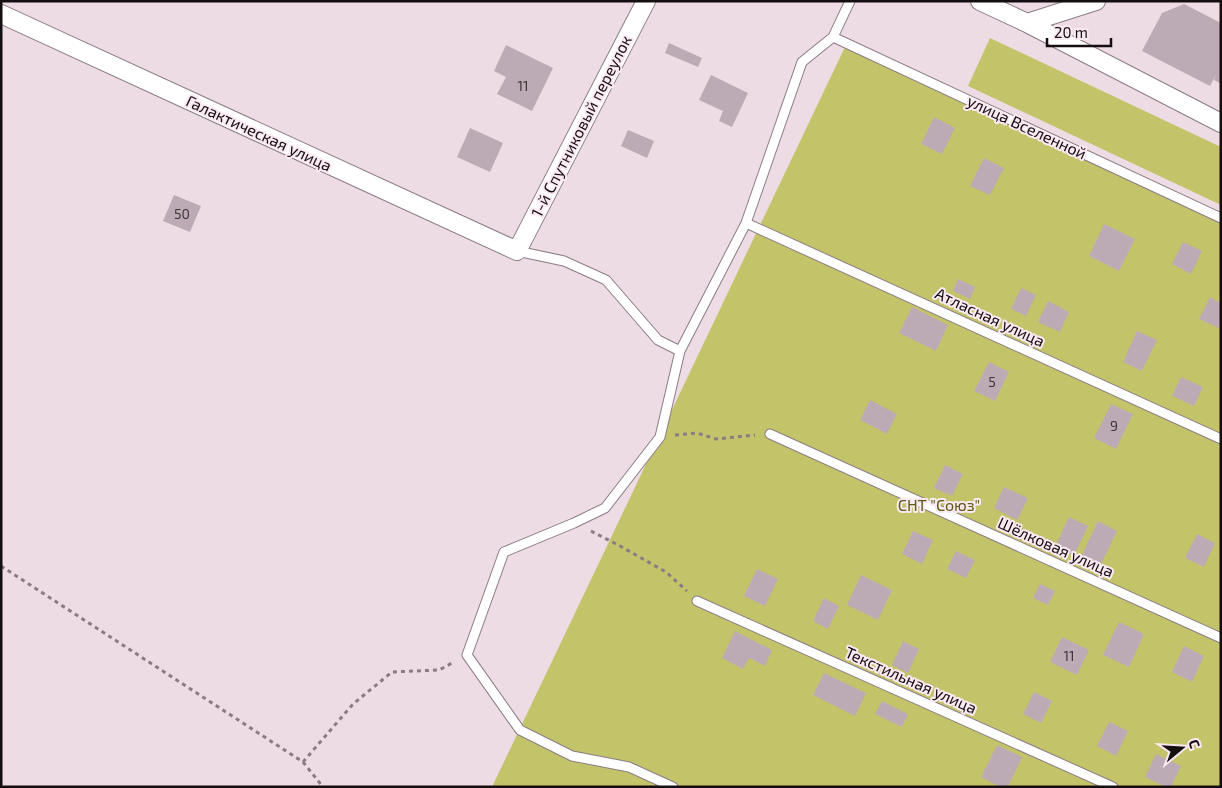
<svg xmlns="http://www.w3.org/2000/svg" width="1222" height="788" font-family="'Exo 2',sans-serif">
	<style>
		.green { fill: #c3c46a }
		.building { fill: #bcabb4 }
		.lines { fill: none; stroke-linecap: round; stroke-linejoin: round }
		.service-casing { stroke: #8b7c84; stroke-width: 11 }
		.minor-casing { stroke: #8b7c84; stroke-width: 20 }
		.path { stroke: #897d83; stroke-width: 3; stroke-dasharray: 4 4; stroke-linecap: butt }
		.service { stroke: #fff; stroke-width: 9 }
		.minor { stroke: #fff; stroke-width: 18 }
		.labels { text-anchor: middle; stroke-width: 4; stroke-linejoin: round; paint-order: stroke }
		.number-label { font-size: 14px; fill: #3e353a }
		.street-label { font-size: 16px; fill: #140e11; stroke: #fae9f2 }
		.park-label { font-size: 16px; fill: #5b5b16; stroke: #fae9f2 }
	</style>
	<rect width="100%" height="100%" fill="#eddce4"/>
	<path class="green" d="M 990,38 L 1221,147 L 1221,205 L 968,86 Z
		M 845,47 L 1221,222 L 1221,787 L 492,787 Z"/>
	<path class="building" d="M 1184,4 L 1221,23 L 1221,84 L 1214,80 L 1216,75 L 1210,86 L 1142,51 L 1162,13 Z
		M 669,43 L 702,58 L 698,67 L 665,53 Z
		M 506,45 L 553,68 L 532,111 L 497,94 L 506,77 L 494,71 Z
		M 711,75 L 748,93 L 732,127 L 719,121 L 723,111 L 699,100 Z
		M 934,117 L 955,128 L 942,154 L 921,144 Z
		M 470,128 L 503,143 L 490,172 L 457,157 Z
		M 628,130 L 654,141 L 647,158 L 621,146 Z
		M 984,158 L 1004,168 L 990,195 L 970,186 Z
		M 174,195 L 201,206 L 190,232 L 163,221 Z
		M 1104,224 L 1135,239 L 1119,271 L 1089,256 Z
		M 1183,242 L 1202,251 L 1191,274 L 1172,264 Z
		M 958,279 L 975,287 L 970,299 L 953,291 Z
		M 1021,288 L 1036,295 L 1026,316 L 1011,309 Z
		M 1210,297 L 1221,303 L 1221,329 L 1199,319 Z
		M 1048,301 L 1069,312 L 1060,332 L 1038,322 Z
		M 912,307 L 948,325 L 936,351 L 899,333 Z
		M 1137,331 L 1157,340 L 1142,371 L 1123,362 Z
		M 989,362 L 1009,372 L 995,401 L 974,391 Z
		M 1181,377 L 1203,387 L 1194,406 L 1172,396 Z
		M 870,400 L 897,414 L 887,434 L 860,420 Z
		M 1111,404 L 1133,414 L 1116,449 L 1094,438 Z
		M 945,465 L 963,474 L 952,496 L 934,488 Z
		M 1004,487 L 1028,498 L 1017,520 L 994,508 Z
		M 1069,517 L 1088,526 L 1074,556 L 1055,547 Z
		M 1098,521 L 1117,531 L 1099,568 L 1080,559 Z
		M 913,531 L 933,540 L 922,564 L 902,554 Z
		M 1197,534 L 1215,543 L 1204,567 L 1185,558 Z
		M 956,551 L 975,560 L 966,578 L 947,569 Z
		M 757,569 L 778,579 L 765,606 L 744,596 Z
		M 861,575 L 892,590 L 878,620 L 847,605 Z
		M 1040,584 L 1055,591 L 1048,605 L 1033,598 Z
		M 824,598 L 839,606 L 828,629 L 813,621 Z
		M 1119,622 L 1144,634 L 1129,667 L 1103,655 Z
		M 735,631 L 772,650 L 765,666 L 749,658 L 743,669 L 722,658 Z
		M 1062,637 L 1089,650 L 1077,675 L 1050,662 Z
		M 903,641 L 919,649 L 908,673 L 892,665 Z
		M 1184,646 L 1204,656 L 1192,682 L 1172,672 Z
		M 824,673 L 866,693 L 855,716 L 813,695 Z
		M 1034,692 L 1052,701 L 1041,723 L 1023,714 Z
		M 882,701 L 908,714 L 902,727 L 875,714 Z
		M 1109,722 L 1128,731 L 1116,756 L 1097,746 Z
		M 997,745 L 1022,757 L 1008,787 L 1000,787 L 981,777 Z
		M 1156,754 L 1181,766 L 1171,787 L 1166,787 L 1145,777 Z"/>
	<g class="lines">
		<g class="service-casing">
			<path id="service" d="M 833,37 L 1221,218
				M 746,223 L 1221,439
				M 517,251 L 564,261 L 606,280 L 658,340 L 680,351
				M 770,434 L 1221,638
				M 697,601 L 1113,787
				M 673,787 L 629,767 L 572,756 L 520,730 L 467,655 L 504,552 L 574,523 L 605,508 L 660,437 L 680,351 L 746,223 L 802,62 L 833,37 L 850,1"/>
		</g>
		<g class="minor-casing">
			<path id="minor" d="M 980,1 L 1027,23 L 1221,123
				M 1,14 L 517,251 L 646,1
				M 1027,23 L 1096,1"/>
		</g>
		<path class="path" d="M 675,435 L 697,433 L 716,439 L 755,435
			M 591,531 L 620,546 L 666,572 L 687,591
			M 1,566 L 303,762 L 323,787
			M 303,762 L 353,704 L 392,672 L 439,670 L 454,662"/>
		<use href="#service" class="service"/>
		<use href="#minor" class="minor"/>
	</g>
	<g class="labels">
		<g class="number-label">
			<text x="523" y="91">11</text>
			<text x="182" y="219">50</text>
			<text x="992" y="387">5</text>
			<text x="1114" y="431">9</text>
			<text x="1069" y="661">11</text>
		</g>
		<g class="street-label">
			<text transform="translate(581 126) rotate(-63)" y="6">1-й Спутниковый переулок</text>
			<text transform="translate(1027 127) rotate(25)" y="6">улица Вселенной</text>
			<text transform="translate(259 133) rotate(25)" y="6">Галактическая улица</text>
			<text transform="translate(990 317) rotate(25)" y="6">Атласная улица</text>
			<text transform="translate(1056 547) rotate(24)" y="6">Шёлковая улица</text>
			<text transform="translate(911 680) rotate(24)" y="6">Текстильная улица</text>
		</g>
		<g class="park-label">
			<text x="939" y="511">СНТ "Союз"</text>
		</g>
	</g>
	<rect width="1222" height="788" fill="none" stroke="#140e11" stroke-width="5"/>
	<g transform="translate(1182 748) rotate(72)" stroke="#fae9f2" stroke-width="4" paint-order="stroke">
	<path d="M0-4L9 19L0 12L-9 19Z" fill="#140e11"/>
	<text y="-8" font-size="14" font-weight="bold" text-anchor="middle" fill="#140e11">С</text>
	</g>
	<path d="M1047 38v8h64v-8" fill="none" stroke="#140e11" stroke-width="2.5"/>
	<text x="1054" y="38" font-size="15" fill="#140e11" stroke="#fae9f2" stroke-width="4" paint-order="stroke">20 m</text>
</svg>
